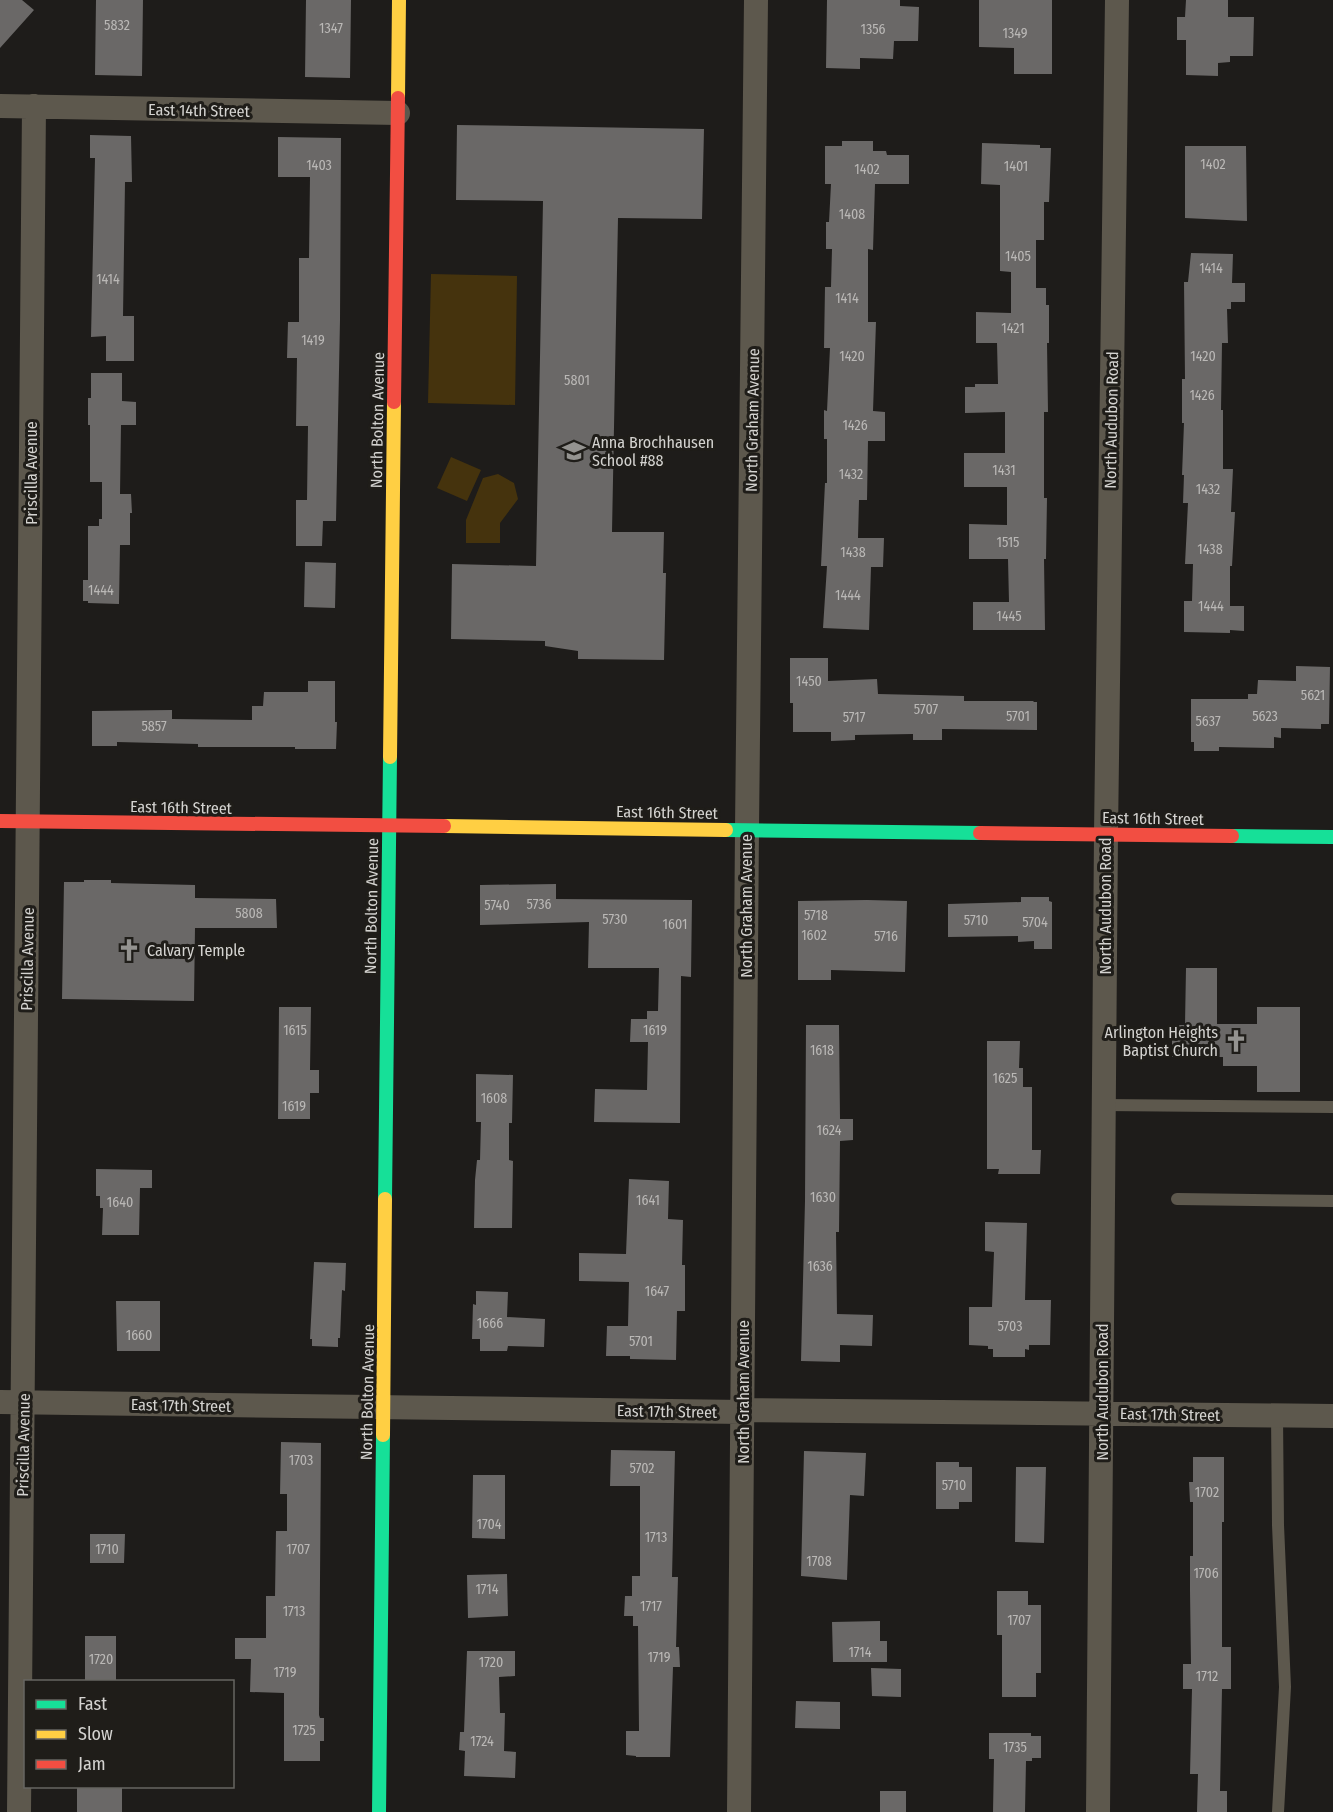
<svg xmlns="http://www.w3.org/2000/svg" width="1333" height="1812" font-family="'Fira Sans Condensed',sans-serif">
	<style>
		.green { fill: #45330d }
		.building { fill: #6a6867 }
		.lines { fill: none; stroke-linecap: round; stroke-linejoin: round }
		.lane { stroke: #5d584d; stroke-width: 12 }
		.street { stroke: #5d584d; stroke-width: 24 }
		.fast { stroke: #16e098; stroke-width: 14 }
		.slow { stroke: #ffcf43; stroke-width: 14 }
		.jam { stroke: #f24e42; stroke-width: 14 }
		.labels { text-anchor: middle; stroke-width: 6; stroke-linejoin: round; paint-order: stroke }
		.number-label { font-size: 14px; fill: #bab8b6 }
		.street-label { font-size: 16px; fill: #d4d3d0; stroke: #1f1d19 }
		.poi-label { font-size: 16px; fill: #d4d3d0; stroke: #1f1d19; text-anchor: start }
	</style>
	<rect width="100%" height="100%" fill="#1e1c1a"/>
	<path class="green" d="M 431,274 L 517,276 L 515,405 L 428,403 Z
		M 451,457 L 481,470 L 467,501 L 437,488 Z
		M 498,474 L 514,483 L 518,499 L 500,523 L 500,543 L 466,543 L 466,520 L 483,478 Z"/>
	<path class="building" d="M 0,0 L 22,0 L 34,10 L 0,48 Z
		M 96,0 L 143,0 L 142,76 L 95,75 Z
		M 306,0 L 351,0 L 350,78 L 305,77 Z
		M 827,0 L 900,0 L 900,6 L 919,7 L 918,41 L 894,41 L 893,59 L 860,58 L 860,69 L 826,68 Z
		M 979,0 L 1052,0 L 1052,74 L 1014,74 L 1014,48 L 979,47 Z
		M 1186,0 L 1228,0 L 1228,17 L 1254,17 L 1253,56 L 1230,56 L 1230,62 L 1218,63 L 1218,76 L 1186,75 L 1186,40 L 1177,40 L 1177,17 L 1185,17 Z
		M 457,125 L 704,129 L 702,219 L 618,218 L 612,532 L 664,532 L 663,573 L 666,573 L 664,660 L 578,659 L 578,651 L 545,646 L 545,641 L 451,639 L 452,564 L 536,566 L 543,201 L 456,200 Z
		M 90,135 L 131,136 L 132,182 L 125,182 L 123,316 L 134,316 L 134,361 L 106,361 L 106,336 L 91,337 L 95,158 L 90,158 Z
		M 278,137 L 341,138 L 340,320 L 336,521 L 323,521 L 322,546 L 296,546 L 296,500 L 307,500 L 308,426 L 296,426 L 297,358 L 287,358 L 288,322 L 299,322 L 299,258 L 309,258 L 310,177 L 278,177 Z
		M 842,141 L 873,141 L 873,151 L 886,151 L 887,155 L 909,155 L 909,184 L 875,184 L 873,250 L 868,249 L 868,322 L 876,322 L 873,411 L 885,412 L 885,441 L 868,441 L 867,500 L 859,500 L 858,538 L 884,538 L 883,567 L 871,567 L 869,630 L 823,628 L 827,566 L 821,566 L 825,483 L 827,483 L 827,439 L 824,439 L 824,410 L 827,411 L 830,348 L 824,348 L 825,287 L 831,287 L 832,249 L 826,249 L 826,222 L 829,222 L 831,184 L 825,184 L 825,146 L 842,146 Z
		M 982,143 L 1040,145 L 1040,148 L 1051,148 L 1049,202 L 1044,202 L 1044,240 L 1036,240 L 1036,288 L 1046,288 L 1046,305 L 1049,305 L 1049,343 L 1047,343 L 1048,412 L 1044,412 L 1044,498 L 1047,498 L 1046,559 L 1044,559 L 1045,630 L 973,630 L 973,602 L 1009,602 L 1008,559 L 969,559 L 969,524 L 1007,525 L 1007,487 L 964,487 L 964,453 L 1005,453 L 1005,412 L 965,413 L 965,387 L 975,387 L 975,384 L 998,384 L 997,343 L 976,343 L 976,312 L 1011,313 L 1011,272 L 1000,271 L 1000,185 L 981,184 Z
		M 1185,146 L 1246,146 L 1247,221 L 1185,218 Z
		M 1191,253 L 1233,254 L 1232,283 L 1245,283 L 1245,302 L 1231,302 L 1231,309 L 1227,309 L 1228,343 L 1222,343 L 1221,410 L 1223,410 L 1223,469 L 1233,469 L 1231,512 L 1235,512 L 1232,566 L 1230,566 L 1230,606 L 1244,606 L 1244,631 L 1230,630 L 1230,633 L 1184,632 L 1184,601 L 1192,601 L 1193,564 L 1185,564 L 1188,503 L 1183,503 L 1184,475 L 1182,475 L 1184,423 L 1182,423 L 1182,379 L 1185,379 L 1184,282 L 1188,282 Z
		M 91,373 L 122,373 L 122,401 L 136,402 L 136,425 L 121,425 L 120,494 L 131,494 L 132,513 L 130,513 L 130,545 L 120,545 L 119,604 L 88,603 L 88,601 L 83,601 L 83,580 L 88,580 L 88,526 L 99,526 L 99,519 L 102,519 L 102,482 L 90,482 L 90,425 L 88,425 L 88,398 L 91,398 Z
		M 305,562 L 336,563 L 335,608 L 304,607 Z
		M 790,658 L 828,658 L 828,681 L 877,679 L 878,694 L 964,696 L 964,701 L 1034,701 L 1033,702 L 1037,702 L 1037,730 L 942,729 L 942,740 L 913,740 L 913,734 L 855,735 L 855,740 L 831,741 L 831,732 L 793,732 L 793,703 L 790,703 Z
		M 1296,666 L 1330,667 L 1329,724 L 1321,724 L 1321,729 L 1281,728 L 1281,738 L 1274,737 L 1274,748 L 1219,747 L 1219,751 L 1194,751 L 1194,742 L 1191,742 L 1191,699 L 1248,699 L 1248,694 L 1257,694 L 1258,680 L 1296,681 Z
		M 308,681 L 335,681 L 335,722 L 337,722 L 336,749 L 295,749 L 295,747 L 198,747 L 198,744 L 117,742 L 117,746 L 92,746 L 92,711 L 172,710 L 172,719 L 252,720 L 252,706 L 263,706 L 264,692 L 308,692 Z
		M 84,880 L 111,880 L 111,883 L 195,885 L 195,898 L 276,899 L 277,928 L 195,928 L 194,1001 L 62,999 L 64,882 L 84,882 Z
		M 556,884 L 556,899 L 692,900 L 691,977 L 681,976 L 680,1123 L 594,1122 L 595,1089 L 647,1090 L 648,1042 L 630,1042 L 631,1019 L 647,1019 L 647,1011 L 658,1011 L 659,968 L 588,968 L 589,922 L 480,925 L 480,885 Z
		M 1021,897 L 1049,897 L 1049,901 L 1052,902 L 1052,949 L 1034,949 L 1034,941 L 1018,942 L 1018,936 L 948,937 L 948,904 L 1021,902 Z
		M 867,900 L 907,901 L 905,972 L 831,970 L 831,980 L 798,980 L 798,901 Z
		M 1186,968 L 1217,968 L 1217,1024 L 1257,1024 L 1257,1007 L 1300,1007 L 1300,1092 L 1257,1092 L 1257,1066 L 1223,1066 L 1223,1057 L 1172,1057 L 1172,1025 L 1185,1025 Z
		M 279,1007 L 311,1007 L 310,1070 L 319,1070 L 319,1093 L 310,1093 L 310,1119 L 278,1119 Z
		M 806,1025 L 839,1025 L 840,1119 L 853,1119 L 853,1140 L 840,1141 L 839,1232 L 836,1232 L 837,1314 L 873,1315 L 872,1346 L 840,1345 L 840,1362 L 801,1361 L 805,1201 Z
		M 987,1041 L 1020,1041 L 1019,1068 L 1023,1068 L 1023,1087 L 1032,1087 L 1032,1150 L 1041,1150 L 1040,1174 L 998,1174 L 999,1169 L 987,1169 Z
		M 476,1074 L 513,1075 L 512,1123 L 509,1123 L 509,1160 L 513,1161 L 512,1228 L 474,1228 L 475,1180 L 477,1160 L 480,1160 L 481,1122 L 476,1122 Z
		M 96,1169 L 152,1170 L 152,1188 L 140,1188 L 139,1235 L 102,1235 L 103,1208 L 100,1208 L 100,1196 L 96,1196 Z
		M 629,1179 L 669,1181 L 668,1219 L 683,1220 L 682,1265 L 685,1265 L 685,1311 L 677,1311 L 676,1360 L 630,1359 L 630,1356 L 606,1356 L 607,1326 L 628,1326 L 629,1282 L 579,1281 L 579,1253 L 626,1254 Z
		M 985,1222 L 1027,1223 L 1025,1300 L 1051,1300 L 1050,1345 L 1029,1345 L 1029,1350 L 1025,1349 L 1025,1357 L 993,1357 L 993,1349 L 988,1349 L 988,1346 L 969,1345 L 969,1307 L 992,1307 L 994,1252 L 985,1251 Z
		M 314,1262 L 346,1263 L 345,1291 L 342,1290 L 340,1338 L 338,1338 L 338,1347 L 312,1346 L 312,1339 L 310,1339 Z
		M 476,1291 L 508,1292 L 507,1317 L 545,1319 L 544,1347 L 508,1346 L 507,1351 L 480,1351 L 480,1339 L 472,1339 L 473,1304 L 476,1305 Z
		M 116,1301 L 160,1301 L 160,1351 L 117,1351 Z
		M 281,1442 L 321,1443 L 319,1715 L 320,1718 L 324,1718 L 324,1741 L 320,1741 L 320,1761 L 284,1761 L 284,1693 L 250,1692 L 251,1659 L 235,1659 L 235,1638 L 266,1638 L 266,1596 L 275,1596 L 276,1531 L 287,1531 L 287,1494 L 280,1494 Z
		M 611,1450 L 675,1451 L 672,1577 L 678,1577 L 676,1647 L 679,1647 L 680,1667 L 673,1667 L 670,1757 L 636,1757 L 636,1756 L 626,1755 L 626,1731 L 639,1731 L 638,1626 L 633,1626 L 633,1616 L 624,1616 L 625,1596 L 632,1596 L 632,1576 L 640,1576 L 640,1486 L 610,1486 Z
		M 804,1451 L 866,1453 L 864,1496 L 850,1495 L 847,1580 L 801,1576 Z
		M 1193,1457 L 1224,1457 L 1224,1522 L 1222,1522 L 1222,1647 L 1231,1647 L 1231,1689 L 1222,1689 L 1220,1791 L 1227,1791 L 1227,1812 L 1197,1812 L 1198,1774 L 1190,1774 L 1192,1689 L 1183,1689 L 1183,1664 L 1191,1664 L 1190,1591 L 1190,1556 L 1193,1556 L 1193,1502 L 1190,1502 L 1189,1482 L 1193,1482 Z
		M 936,1462 L 959,1462 L 959,1467 L 972,1467 L 972,1502 L 959,1502 L 959,1509 L 936,1509 Z
		M 1016,1467 L 1046,1467 L 1044,1543 L 1015,1542 Z
		M 473,1475 L 505,1475 L 505,1539 L 472,1538 Z
		M 90,1534 L 125,1534 L 124,1563 L 90,1563 Z
		M 507,1574 L 508,1616 L 468,1618 L 467,1575 Z
		M 997,1591 L 1028,1591 L 1028,1605 L 1041,1605 L 1041,1673 L 1036,1673 L 1036,1697 L 1002,1697 L 1002,1635 L 997,1635 Z
		M 880,1621 L 880,1641 L 887,1641 L 887,1662 L 833,1662 L 832,1622 Z
		M 85,1636 L 116,1636 L 116,1682 L 85,1682 Z
		M 467,1651 L 515,1651 L 515,1676 L 499,1677 L 500,1713 L 505,1713 L 504,1751 L 516,1752 L 515,1778 L 464,1776 L 465,1751 L 459,1750 L 460,1732 L 464,1732 Z
		M 871,1668 L 901,1669 L 901,1697 L 872,1696 Z
		M 796,1701 L 840,1702 L 840,1729 L 795,1728 Z
		M 989,1733 L 1031,1733 L 1031,1736 L 1041,1736 L 1041,1758 L 1032,1758 L 1032,1761 L 1026,1761 L 1025,1812 L 993,1812 L 994,1759 L 989,1759 Z
		M 77,1786 L 122,1786 L 122,1812 L 77,1812 Z
		M 880,1791 L 906,1791 L 906,1812 L 880,1812 Z"/>
	<g class="lines">
		<path class="lane" d="M 1104,1105 L 1333,1107
			M 1177,1199 L 1333,1201
			M 1277,1415 L 1278,1525 L 1285,1687 L 1278,1812"/>
		<path class="street" d="M 0,106 L 398,113
			M 0,1402 L 742,1412 L 746,1410 L 1333,1416
			M 19,1812 L 34,106
			M 739,1812 L 747,829 L 756,0
			M 1098,1812 L 1106,834 L 1117,0"/>
		<path class="fast" d="M 726,830 L 980,833
			M 1232,836 L 1333,837
			M 385,1199 L 390,757
			M 379,1812 L 383,1435"/>
		<path class="slow" d="M 398,98 L 399,0
			M 390,757 L 394,402
			M 444,826 L 726,830
			M 383,1435 L 385,1199"/>
		<path class="jam" d="M 394,402 L 398,98
			M 0,821 L 444,826
			M 980,833 L 1232,836"/>
	</g>
	<defs>
		<g id="school-bare" transform="scale(1.8)"><path d="M0-5L7-2L0 1L-7-2ZM-4 1L0 2.5L4 1V4Q0 6-4 4Z" fill="#949390" stroke="#1f1d19" stroke-width="2.5" paint-order="stroke"/></g>
		<g id="church-bare" transform="scale(1.8)"><path d="M-1.2-6h2.4v3.5h3.3v2.4h-3.3V6h-2.4V-.1h-3.3v-2.4h3.3Z" fill="#949390" stroke="#1f1d19" stroke-width="2.5" paint-order="stroke"/></g>
	</defs>
	<g fill-rule="evenodd">
		<use href="#school-bare" x="574" y="451"/>
		<use href="#church-bare" x="129" y="950"/>
		<use href="#church-bare" x="1236" y="1041"/>
	</g>
	<g class="labels">
		<g class="number-label">
			<text x="117" y="30">5832</text>
			<text x="331" y="33">1347</text>
			<text x="873" y="34">1356</text>
			<text x="1015" y="38">1349</text>
			<text x="1213" y="169">1402</text>
			<text x="319" y="170">1403</text>
			<text x="1016" y="171">1401</text>
			<text x="867" y="174">1402</text>
			<text x="852" y="219">1408</text>
			<text x="1018" y="261">1405</text>
			<text x="1211" y="273">1414</text>
			<text x="108" y="284">1414</text>
			<text x="847" y="303">1414</text>
			<text x="1013" y="333">1421</text>
			<text x="313" y="345">1419</text>
			<text x="852" y="361">1420</text>
			<text x="1203" y="361">1420</text>
			<text x="577" y="385">5801</text>
			<text x="1202" y="400">1426</text>
			<text x="855" y="430">1426</text>
			<text x="1004" y="475">1431</text>
			<text x="851" y="479">1432</text>
			<text x="1208" y="494">1432</text>
			<text x="1008" y="547">1515</text>
			<text x="1210" y="554">1438</text>
			<text x="853" y="557">1438</text>
			<text x="101" y="595">1444</text>
			<text x="848" y="600">1444</text>
			<text x="1211" y="611">1444</text>
			<text x="1009" y="621">1445</text>
			<text x="809" y="686">1450</text>
			<text x="1313" y="700">5621</text>
			<text x="926" y="714">5707</text>
			<text x="1018" y="721">5701</text>
			<text x="1265" y="721">5623</text>
			<text x="854" y="722">5717</text>
			<text x="1208" y="726">5637</text>
			<text x="154" y="731">5857</text>
			<text x="539" y="909">5736</text>
			<text x="497" y="910">5740</text>
			<text x="249" y="918">5808</text>
			<text x="816" y="920">5718</text>
			<text x="615" y="924">5730</text>
			<text x="976" y="925">5710</text>
			<text x="1035" y="927">5704</text>
			<text x="675" y="929">1601</text>
			<text x="814" y="940">1602</text>
			<text x="886" y="941">5716</text>
			<text x="295" y="1035">1615</text>
			<text x="655" y="1035">1619</text>
			<text x="822" y="1055">1618</text>
			<text x="1005" y="1083">1625</text>
			<text x="494" y="1103">1608</text>
			<text x="294" y="1111">1619</text>
			<text x="829" y="1135">1624</text>
			<text x="823" y="1202">1630</text>
			<text x="648" y="1205">1641</text>
			<text x="120" y="1207">1640</text>
			<text x="820" y="1271">1636</text>
			<text x="657" y="1296">1647</text>
			<text x="490" y="1328">1666</text>
			<text x="1010" y="1331">5703</text>
			<text x="139" y="1340">1660</text>
			<text x="641" y="1346">5701</text>
			<text x="301" y="1465">1703</text>
			<text x="642" y="1473">5702</text>
			<text x="954" y="1490">5710</text>
			<text x="1207" y="1497">1702</text>
			<text x="489" y="1529">1704</text>
			<text x="656" y="1542">1713</text>
			<text x="107" y="1554">1710</text>
			<text x="298" y="1554">1707</text>
			<text x="819" y="1566">1708</text>
			<text x="1206" y="1578">1706</text>
			<text x="487" y="1594">1714</text>
			<text x="651" y="1611">1717</text>
			<text x="294" y="1616">1713</text>
			<text x="1019" y="1625">1707</text>
			<text x="860" y="1657">1714</text>
			<text x="659" y="1662">1719</text>
			<text x="101" y="1664">1720</text>
			<text x="491" y="1667">1720</text>
			<text x="285" y="1677">1719</text>
			<text x="1207" y="1681">1712</text>
			<text x="304" y="1735">1725</text>
			<text x="482" y="1746">1724</text>
			<text x="1015" y="1752">1735</text>
		</g>
		<g class="street-label">
			<text transform="translate(199 110) rotate(1)" y="6">East 14th Street</text>
			<text transform="translate(377 420) rotate(-89)" y="6">North Bolton Avenue</text>
			<text transform="translate(752 420) rotate(-89)" y="6">North Graham Avenue</text>
			<text transform="translate(1111 420) rotate(-89)" y="6">North Audubon Road</text>
			<text transform="translate(31 473) rotate(-90)" y="6">Priscilla Avenue</text>
			<text transform="translate(181 807) rotate(1)" y="6">East 16th Street</text>
			<text transform="translate(667 812) rotate(1)" y="6">East 16th Street</text>
			<text transform="translate(1153 818) rotate(1)" y="6">East 16th Street</text>
			<text transform="translate(371 906) rotate(-89)" y="6">North Bolton Avenue</text>
			<text transform="translate(746 906) rotate(-90)" y="6">North Graham Avenue</text>
			<text transform="translate(1105 906) rotate(-90)" y="6">North Audubon Road</text>
			<text transform="translate(27 959) rotate(-89)" y="6">Priscilla Avenue</text>
			<text transform="translate(367 1392) rotate(-89)" y="6">North Bolton Avenue</text>
			<text transform="translate(743 1392) rotate(-90)" y="6">North Graham Avenue</text>
			<text transform="translate(1102 1392) rotate(-90)" y="6">North Audubon Road</text>
			<text transform="translate(181 1405) rotate(1)" y="6">East 17th Street</text>
			<text transform="translate(667 1411) rotate(1)" y="6">East 17th Street</text>
			<text transform="translate(1170 1414) rotate(1)" y="6">East 17th Street</text>
			<text transform="translate(23 1445) rotate(-89)" y="6">Priscilla Avenue</text>
		</g>
		<g class="poi-label">
			<text x="592" y="448">Anna Brochhausen<tspan x="592" dy="18">School #88</tspan></text>
			<text x="147" y="956">Calvary Temple</text>
			<text x="1218" y="1038" text-anchor="end">Arlington Heights<tspan x="1218" dy="18">Baptist Church</tspan></text>
		</g>
	</g>
	<rect x="24" y="1680" width="210" height="108" fill="#1f1d19" stroke="#676662" stroke-width="1.5"/>
	<rect x="36" y="1700" width="30" height="9" fill="#16e098" stroke="#676662" stroke-width="1.5"/>
	<text x="78" y="1710" font-size="18" fill="#d4d3d0">Fast</text>
	<rect x="36" y="1730" width="30" height="9" fill="#ffcf43" stroke="#676662" stroke-width="1.5"/>
	<text x="78" y="1740" font-size="18" fill="#d4d3d0">Slow</text>
	<rect x="36" y="1760" width="30" height="9" fill="#f24e42" stroke="#676662" stroke-width="1.5"/>
	<text x="78" y="1770" font-size="18" fill="#d4d3d0">Jam</text>
</svg>
